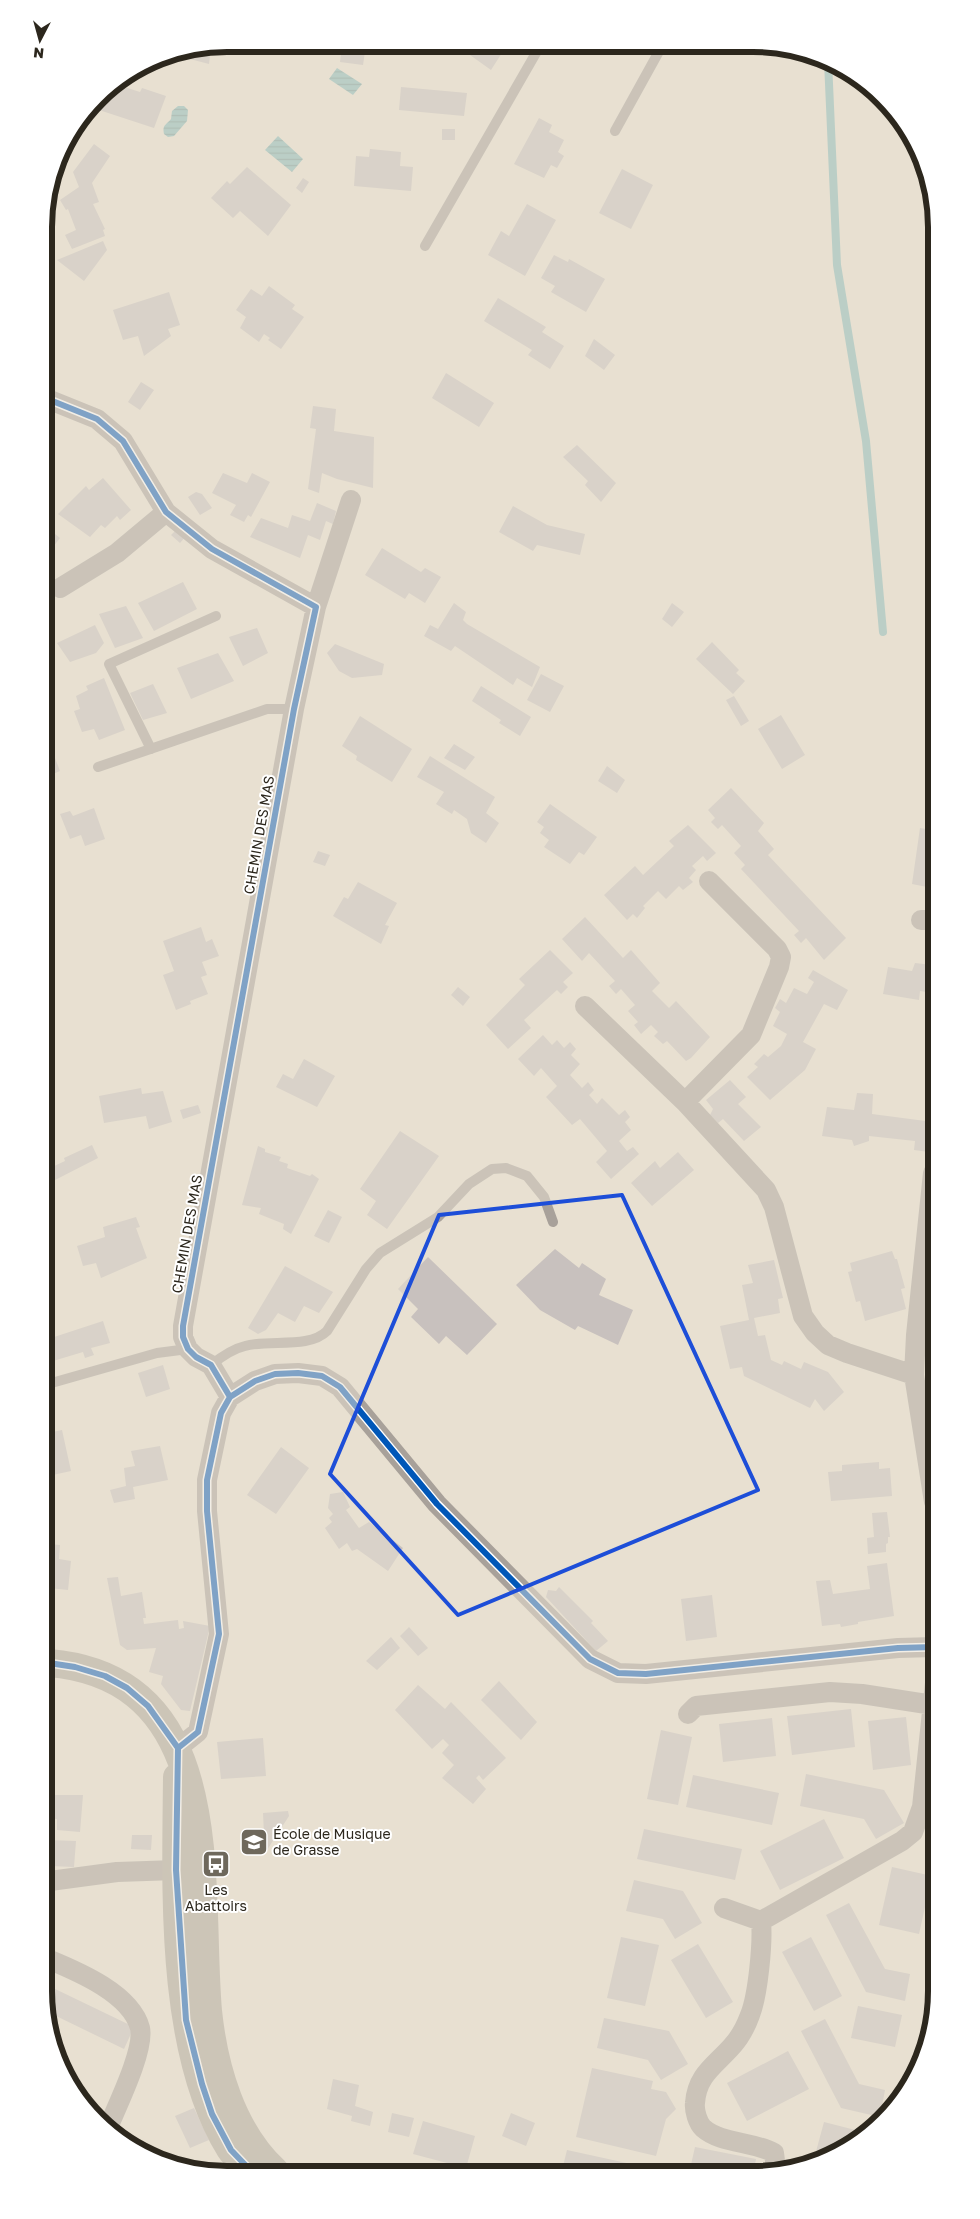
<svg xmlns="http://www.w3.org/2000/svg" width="980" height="2219" font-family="'Golos Text',sans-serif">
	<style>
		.water { fill: url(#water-rules) }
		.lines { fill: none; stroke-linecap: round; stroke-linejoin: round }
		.stream { stroke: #86b9b8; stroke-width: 8 }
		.building { fill: #c8c1be }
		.lane { stroke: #a8a19a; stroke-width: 10 }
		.street { stroke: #a8a19a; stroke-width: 20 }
		.primary { stroke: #aca498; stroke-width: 28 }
		.cycleway-casing { stroke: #fff; stroke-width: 9 }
		.cycleway { stroke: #0057b8; stroke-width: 6 }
		.marked { fill: none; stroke: #1d4ed8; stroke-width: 4; stroke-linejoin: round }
		.labels { text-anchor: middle; stroke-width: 4; stroke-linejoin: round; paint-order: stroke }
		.street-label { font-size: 14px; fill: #2c271d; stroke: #fff }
		.poi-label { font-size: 14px; fill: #2c271d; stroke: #fff; text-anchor: start }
		.rim { fill: none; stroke: #2c271d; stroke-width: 6 }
	</style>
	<defs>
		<pattern id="water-rules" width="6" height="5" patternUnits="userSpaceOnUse" patternTransform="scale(1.25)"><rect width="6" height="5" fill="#86b9b8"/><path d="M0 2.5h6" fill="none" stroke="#6e9695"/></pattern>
	</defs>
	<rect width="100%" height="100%" fill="#e8e0d1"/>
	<path class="water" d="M 337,68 L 362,84 L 353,95 L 329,79 Z
		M 178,106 L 184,106 L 188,110 L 187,121 L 174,136 L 168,137 L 164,134 C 162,125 166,125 171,119 L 172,111 Z
		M 278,136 L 303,159 L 292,172 L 265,150 Z"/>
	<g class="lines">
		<path class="stream" d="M 828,61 L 837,265 L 866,441 L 883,632"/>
	</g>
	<path class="building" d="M 342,44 L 366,45 L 363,65 L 340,62 Z
		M 456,45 L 507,45 L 491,70 L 470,55 L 471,53 Z
		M 211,47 L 209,64 L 190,59 L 191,51 Z
		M 115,84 L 140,92 L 142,88 L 166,96 L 154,128 L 99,110 L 101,106 L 95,104 L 106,90 Z
		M 401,87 L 467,93 L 464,116 L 399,110 Z
		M 539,118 L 552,125 L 549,132 L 564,140 L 558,152 L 564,156 L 557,168 L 551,165 L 544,178 L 514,164 Z
		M 442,129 L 455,129 L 455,140 L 442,140 Z
		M 94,144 L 110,156 L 92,183 L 99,202 L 93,204 L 105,229 L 103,230 L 105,236 L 72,249 L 65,235 L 76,230 L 68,209 L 66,210 L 60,200 L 79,187 L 73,172 Z
		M 370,149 L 401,152 L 400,166 L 413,167 L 411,191 L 354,186 L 356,156 L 369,157 Z
		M 247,167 L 291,205 L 268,236 L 240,211 L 233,218 L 211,198 L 227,181 L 230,184 Z
		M 622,169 L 653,185 L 631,229 L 599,213 Z
		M 303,178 L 309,182 L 302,193 L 296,188 Z
		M 527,204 L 556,220 L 525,276 L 488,255 L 501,231 L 509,236 Z
		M 103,241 L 107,250 L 84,281 L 57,260 Z
		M 554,255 L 568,262 L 569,259 L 605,279 L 586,312 L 551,292 L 555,286 L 541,278 Z
		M 44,286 L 55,293 L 44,311 Z
		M 269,286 L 295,305 L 292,309 L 304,317 L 281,349 L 268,340 L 270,338 L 264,334 L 259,342 L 240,328 L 246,317 L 236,310 L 251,289 L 262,296 Z
		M 169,292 L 180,325 L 168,329 L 171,336 L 144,356 L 138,336 L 123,340 L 113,310 Z
		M 498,298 L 546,327 L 542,332 L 564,346 L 550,369 L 528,355 L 532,350 L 484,321 Z
		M 594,339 L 615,355 L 604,370 L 585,356 Z
		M 446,373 L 494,403 L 479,427 L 432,398 Z
		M 141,382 L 154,390 L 140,410 L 128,402 Z
		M 313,406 L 336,409 L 334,431 L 374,437 L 373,488 L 337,479 L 322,473 L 319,493 L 308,489 L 316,429 L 310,428 Z
		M 577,445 L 616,483 L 601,502 L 585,485 L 588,481 L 563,457 Z
		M 223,473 L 247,483 L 252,473 L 270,482 L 251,517 L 248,515 L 244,522 L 230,515 L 236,505 L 212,493 Z
		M 103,478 L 131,510 L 120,520 L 117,516 L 105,528 L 101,525 L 90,537 L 58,514 L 86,486 L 89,490 Z
		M 196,492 L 202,494 L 212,508 L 200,515 L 188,497 Z
		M 317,503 L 336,511 L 333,524 L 326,521 L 320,540 L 308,535 L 300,558 L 250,537 L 261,518 L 288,528 L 292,515 L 310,521 Z
		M 513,506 L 547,525 L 585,534 L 580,555 L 537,545 L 533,551 L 499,532 Z
		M 45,526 L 60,538 L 49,552 L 45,549 Z
		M 177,529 L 186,536 L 180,543 L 171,535 Z
		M 382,548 L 421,572 L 425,568 L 441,577 L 425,603 L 409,593 L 405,599 L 365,575 Z
		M 183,582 L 197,609 L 154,631 L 138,603 Z
		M 454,603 L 466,612 L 463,620 L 467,624 L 540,667 L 532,687 L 517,678 L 513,685 L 455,646 L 451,651 L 424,636 L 430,625 L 438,629 Z
		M 672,603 L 684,612 L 672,627 L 662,619 Z
		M 126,606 L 143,638 L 115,648 L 99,614 Z
		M 95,625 L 104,643 L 96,653 L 70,662 L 57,643 Z
		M 257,628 L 268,653 L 243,666 L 229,637 Z
		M 712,642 L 739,670 L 736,673 L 745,681 L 733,694 L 696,659 Z
		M 335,644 L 384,664 L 382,675 L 352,678 L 339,671 L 327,653 Z
		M 218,653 L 234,681 L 191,699 L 177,668 Z
		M 541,674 L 564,686 L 550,712 L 527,700 Z
		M 104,678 L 125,730 L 99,740 L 94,729 L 82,732 L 74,711 L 80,709 L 76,696 L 88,690 L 86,686 Z
		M 153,684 L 167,713 L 143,720 L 130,693 Z
		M 481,686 L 531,717 L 520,736 L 499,723 L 501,720 L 472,701 Z
		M 734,696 L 749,721 L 741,726 L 726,700 Z
		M 781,715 L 805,755 L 782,769 L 758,729 Z
		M 360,716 L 412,749 L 392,782 L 356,760 L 357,756 L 342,746 Z
		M 48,740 L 60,771 L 46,777 L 46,741 Z
		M 454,744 L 475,757 L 465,770 L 444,758 Z
		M 430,756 L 495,797 L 486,813 L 499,823 L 486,843 L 471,833 L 467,819 L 454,810 L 452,814 L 436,804 L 444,792 L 417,777 Z
		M 607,766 L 625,780 L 617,793 L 598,781 Z
		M 731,788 L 764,823 L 758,831 L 774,849 L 768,855 L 846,938 L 824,960 L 806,938 L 801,943 L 794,935 L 799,931 L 741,869 L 745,865 L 734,853 L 741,846 L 722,825 L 718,829 L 711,822 L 715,818 L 708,810 Z
		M 550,804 L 597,837 L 584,855 L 579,852 L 570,864 L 544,847 L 549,840 L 540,833 L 544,827 L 537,822 Z
		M 94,808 L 105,839 L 85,846 L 81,835 L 70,839 L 60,814 L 70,811 L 73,816 Z
		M 688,825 L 716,853 L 707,861 L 703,856 L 692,866 L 696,870 L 689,878 L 693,882 L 683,890 L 679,886 L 666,899 L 658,891 L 643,906 L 645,908 L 637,918 L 633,914 L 627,920 L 604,895 L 635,866 L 643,875 L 674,846 L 669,841 Z
		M 920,828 L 932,830 L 932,888 L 912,884 Z
		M 46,832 L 53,848 L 46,851 Z
		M 318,851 L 330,855 L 325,866 L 313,862 Z
		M 358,882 L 397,903 L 385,925 L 389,926 L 381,944 L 333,916 L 344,897 L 348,899 Z
		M 585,917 L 623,958 L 631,950 L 660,983 L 652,991 L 669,1008 L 676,1001 L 710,1037 L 691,1058 L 686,1061 L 667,1041 L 663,1044 L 654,1036 L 658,1032 L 651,1025 L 641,1034 L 634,1025 L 638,1022 L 628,1011 L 635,1005 L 621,989 L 616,994 L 609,986 L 615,981 L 589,953 L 582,961 L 562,939 Z
		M 201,927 L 206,942 L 212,939 L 219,956 L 202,962 L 207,975 L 201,977 L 208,994 L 190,1001 L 191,1004 L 176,1010 L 163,975 L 174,971 L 163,941 Z
		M 550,950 L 573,973 L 563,982 L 568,987 L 561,994 L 557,990 L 524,1020 L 531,1028 L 508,1049 L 486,1025 L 525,985 L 519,979 Z
		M 915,963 L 932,965 L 933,993 L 920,991 L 919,1000 L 883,994 L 888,967 L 912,971 Z
		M 813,970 L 848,990 L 837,1010 L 824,1004 L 803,1042 L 816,1049 L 805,1070 L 770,1100 L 747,1077 L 758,1067 L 754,1064 L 764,1054 L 768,1057 L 781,1046 L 787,1034 L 773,1026 L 780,1012 L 775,1008 L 780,999 L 786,1003 L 794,988 L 807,994 L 814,982 L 808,978 Z
		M 458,987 L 470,997 L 463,1006 L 451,995 Z
		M 543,1035 L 552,1045 L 557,1040 L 564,1048 L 570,1042 L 576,1049 L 571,1055 L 580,1064 L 570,1075 L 582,1088 L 588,1082 L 594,1090 L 589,1095 L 597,1104 L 602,1098 L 619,1115 L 625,1110 L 630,1117 L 625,1122 L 631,1130 L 619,1141 L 627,1151 L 633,1147 L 639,1154 L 611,1179 L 596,1162 L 607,1151 L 580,1119 L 572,1125 L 546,1097 L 557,1086 L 541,1068 L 534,1076 L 518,1059 Z
		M 304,1059 L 335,1076 L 317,1107 L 276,1087 L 283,1074 L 293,1079 Z
		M 730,1080 L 746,1097 L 738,1104 L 761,1127 L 744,1141 L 723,1119 L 718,1123 L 710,1115 L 713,1109 L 706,1100 Z
		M 141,1088 L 142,1094 L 163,1091 L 172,1122 L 149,1129 L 146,1116 L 104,1123 L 99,1096 Z
		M 857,1093 L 873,1094 L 872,1114 L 933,1122 L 929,1152 L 914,1150 L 915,1141 L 869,1136 L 869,1141 L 854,1146 L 852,1140 L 822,1136 L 827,1107 L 854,1110 Z
		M 198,1105 L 201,1113 L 183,1119 L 180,1110 Z
		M 400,1131 L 439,1156 L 387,1229 L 367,1215 L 376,1201 L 360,1189 Z
		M 92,1145 L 98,1158 L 55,1180 L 50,1168 L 65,1161 L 64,1158 Z
		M 258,1146 L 265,1149 L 265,1152 L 281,1157 L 279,1161 L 288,1164 L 287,1168 L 310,1176 L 312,1174 L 319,1179 L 291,1234 L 283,1229 L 284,1224 L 259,1214 L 261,1208 L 242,1205 Z
		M 678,1152 L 694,1170 L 652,1206 L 631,1183 L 655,1161 L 660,1168 Z
		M 328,1210 L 342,1217 L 329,1243 L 314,1236 Z
		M 136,1217 L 140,1227 L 136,1228 L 147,1258 L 101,1278 L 96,1263 L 83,1266 L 77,1246 L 105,1237 L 103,1227 Z
		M 555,1249 L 579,1268 L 582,1263 L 606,1279 L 599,1295 L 633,1310 L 618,1345 L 578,1326 L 575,1330 L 540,1310 L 516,1285 Z
		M 892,1251 L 895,1259 L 897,1259 L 905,1288 L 901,1289 L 906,1309 L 865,1321 L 860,1301 L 856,1302 L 848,1272 L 852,1271 L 850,1263 Z
		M 428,1257 L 497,1324 L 467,1355 L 446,1336 L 439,1344 L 411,1317 L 418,1309 L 398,1289 Z
		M 774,1260 L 783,1298 L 778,1299 L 780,1313 L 754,1318 L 758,1336 L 765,1335 L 771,1360 L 782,1365 L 784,1361 L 801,1369 L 804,1362 L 828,1372 L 844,1392 L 824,1411 L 815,1399 L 810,1408 L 744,1376 L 742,1367 L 730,1369 L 720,1326 L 749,1320 L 742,1285 L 753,1283 L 748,1265 Z
		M 285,1266 L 333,1292 L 319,1313 L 304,1306 L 295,1322 L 278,1313 L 266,1330 L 258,1334 L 248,1328 Z
		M 103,1321 L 110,1343 L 91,1348 L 94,1355 L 85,1358 L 83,1352 L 53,1361 L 48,1339 Z
		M 163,1365 L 170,1389 L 146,1397 L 138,1373 Z
		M 62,1430 L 71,1471 L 48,1476 L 48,1433 Z
		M 160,1446 L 168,1480 L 133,1487 L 135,1499 L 114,1503 L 110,1490 L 126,1486 L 124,1468 L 135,1466 L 131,1451 Z
		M 281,1447 L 309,1468 L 276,1514 L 247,1495 Z
		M 879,1462 L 879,1469 L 890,1468 L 892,1496 L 831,1501 L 828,1472 L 842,1471 L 842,1465 Z
		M 343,1492 L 350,1507 L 346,1510 L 359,1528 L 369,1522 L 403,1548 L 388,1571 L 357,1549 L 352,1551 L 347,1543 L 339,1549 L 325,1528 L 332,1522 L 329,1518 L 333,1514 L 328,1508 L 330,1494 Z
		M 887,1512 L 890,1537 L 888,1537 L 888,1543 L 886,1544 L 886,1552 L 868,1554 L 867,1538 L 874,1537 L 872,1513 Z
		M 48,1544 L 60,1545 L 59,1559 L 71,1561 L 68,1590 L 49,1588 Z
		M 887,1563 L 894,1616 L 858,1622 L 858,1624 L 841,1627 L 840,1624 L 822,1626 L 816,1581 L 830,1580 L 833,1594 L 870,1589 L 867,1566 Z
		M 118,1577 L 121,1596 L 142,1592 L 146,1618 L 143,1618 L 144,1624 L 178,1620 L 179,1629 L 184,1628 L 183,1621 L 210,1626 L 190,1711 L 181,1710 L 161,1684 L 163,1676 L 149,1672 L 156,1648 L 127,1650 L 120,1645 L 107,1578 Z
		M 559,1587 L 593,1621 L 591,1623 L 608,1641 L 596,1651 L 546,1597 L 548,1590 L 556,1591 Z
		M 712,1595 L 717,1637 L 686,1641 L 681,1599 Z
		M 409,1627 L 428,1648 L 418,1656 L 400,1636 Z
		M 391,1637 L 400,1648 L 377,1670 L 366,1661 Z
		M 499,1681 L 537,1722 L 521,1740 L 481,1700 Z
		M 418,1685 L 445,1709 L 451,1702 L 506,1758 L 483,1780 L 479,1775 L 476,1778 L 486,1789 L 473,1804 L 442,1778 L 454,1765 L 442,1753 L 449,1745 L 443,1739 L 432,1749 L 395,1710 Z
		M 851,1709 L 855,1747 L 792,1755 L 787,1716 Z
		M 906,1717 L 911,1765 L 873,1770 L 868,1721 Z
		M 772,1718 L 776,1756 L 723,1762 L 719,1724 Z
		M 661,1730 L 692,1737 L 678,1805 L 647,1799 Z
		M 263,1738 L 266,1776 L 221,1779 L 217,1742 Z
		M 806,1774 L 884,1790 L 904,1823 L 876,1839 L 864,1819 L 800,1806 Z
		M 693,1775 L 779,1793 L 772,1825 L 686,1807 Z
		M 49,1795 L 83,1795 L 80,1832 L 57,1830 L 57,1819 L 49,1818 Z
		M 288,1811 L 289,1816 L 267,1850 L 242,1851 L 241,1836 L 264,1834 L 263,1813 Z
		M 824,1819 L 844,1858 L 780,1890 L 760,1851 Z
		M 644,1829 L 742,1849 L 735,1880 L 637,1859 Z
		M 132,1835 L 152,1835 L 151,1850 L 131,1849 Z
		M 49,1840 L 76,1841 L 74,1867 L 50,1866 Z
		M 892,1867 L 932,1876 L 919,1934 L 879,1925 Z
		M 634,1880 L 683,1891 L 702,1923 L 675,1939 L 663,1919 L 626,1911 Z
		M 849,1903 L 885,1969 L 910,1974 L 905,2001 L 866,1992 L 826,1915 Z
		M 621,1937 L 659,1945 L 645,2006 L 607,1998 Z
		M 811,1937 L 842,1996 L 814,2011 L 782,1952 Z
		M 698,1944 L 733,2002 L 706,2018 L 671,1960 Z
		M 51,1987 L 134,2027 L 124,2049 L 50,2013 Z
		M 858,2006 L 902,2015 L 895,2047 L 851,2038 Z
		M 604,2018 L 669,2031 L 688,2064 L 661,2080 L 648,2060 L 597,2048 Z
		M 825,2019 L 859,2084 L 885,2090 L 880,2117 L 841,2108 L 801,2031 Z
		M 788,2051 L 809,2089 L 747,2121 L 727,2083 Z
		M 592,2068 L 653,2081 L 651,2089 L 666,2092 L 676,2109 L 666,2119 L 656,2156 L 576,2137 Z
		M 333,2079 L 359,2085 L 355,2106 L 373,2112 L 370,2126 L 351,2121 L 352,2116 L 327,2109 Z
		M 194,2108 L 209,2140 L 190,2148 L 175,2116 Z
		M 392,2113 L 414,2118 L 409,2137 L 388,2132 Z
		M 511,2113 L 535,2123 L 526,2146 L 502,2136 Z
		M 423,2121 L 475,2136 L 466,2168 L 413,2154 Z
		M 824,2122 L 867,2133 L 855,2144 L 819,2161 L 814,2159 Z
		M 695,2147 L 756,2159 L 754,2169 L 690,2169 Z
		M 567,2150 L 654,2169 L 653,2170 L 562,2170 Z"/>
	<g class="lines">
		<path class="lane" d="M 615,131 L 662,46
			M 425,246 L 540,46
			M 151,749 L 109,664 L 216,616
			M 98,767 L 267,709 L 294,709
			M 211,1365 C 221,1357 232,1349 245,1346 C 270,1339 309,1349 327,1331 L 366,1269 L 380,1253 L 438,1217 L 469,1184 L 492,1169 L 506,1168 L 527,1176 L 544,1197 L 553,1222
			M 48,1384 L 157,1353 L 188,1349"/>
		<path class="street" d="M 45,398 L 97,419 L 123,441 L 166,512 L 212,549 L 316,607 L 294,709 L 183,1326 L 183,1337 L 188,1349 L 196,1357 L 211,1365 L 230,1397
			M 60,588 L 117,553 L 166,512
			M 316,607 L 351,500
			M 921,920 L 932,920
			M 585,1006 L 685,1102 L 766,1190 L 774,1207 L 803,1316 L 815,1333 L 828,1345 L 847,1353 L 914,1375 L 934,1502
			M 685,1102 L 751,1035 L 779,967 L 781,957 L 777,949 L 709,881
			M 914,1375 L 916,1335 L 933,1173
			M 688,1714 L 696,1706 L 830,1692 L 862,1694 L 933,1705
			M 178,1748 L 198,1732 L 219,1634 L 207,1511 L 207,1480 L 221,1413 L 230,1397 L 255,1381 L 275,1374 L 298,1373 L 322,1376 L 340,1387 L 437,1504 L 590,1659 L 618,1673 L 646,1674 L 898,1648 L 935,1647
			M 50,1881 L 117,1872 L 176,1870
			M 724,1908 L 761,1921 C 763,1943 758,1995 750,2015 C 746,2026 741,2036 733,2045 C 716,2065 697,2074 695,2103 C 694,2111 698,2123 703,2128 C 721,2144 753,2141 774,2153 L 776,2169
			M 761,1921 L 902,1841 L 913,1832 L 922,1807 L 935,1683
			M 50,1960 C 79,1972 131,1994 140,2028 C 145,2050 116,2108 107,2130"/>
		<path class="primary" d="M 49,1663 C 228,1678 197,1883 208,2011 C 214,2068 232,2131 275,2171
			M 177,1777 C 176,1890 169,2050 230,2149 C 235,2157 244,2164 251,2171"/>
		<g class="cycleway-casing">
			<path id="cycleway" d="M 45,398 L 97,419 L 123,441 L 166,512 L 212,549 L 316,607 L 294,709 L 183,1326 L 183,1337 L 188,1349 L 196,1357 L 211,1365 L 230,1397
				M 49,1663 L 75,1667 L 105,1676 L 127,1688 L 148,1706 L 178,1748 L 176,1870 L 186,2020 L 202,2084 L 212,2114 L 231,2150 L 251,2171
				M 178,1748 L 198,1732 L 219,1634 L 207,1511 L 207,1480 L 221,1413 L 230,1397 L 255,1381 L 275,1374 L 298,1373 L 322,1376 L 340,1387 L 437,1504 L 590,1659 L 618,1673 L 646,1674 L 898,1648 L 935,1647"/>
		</g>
		<use href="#cycleway" class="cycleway"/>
	</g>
	<path d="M0 0H980V2219H0ZM 622,1195 L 758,1490 L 458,1615 L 330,1474 L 439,1215 Z" fill="#e8e0d1" fill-opacity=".55" fill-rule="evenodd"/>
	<path class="marked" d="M 622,1195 L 758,1490 L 458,1615 L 330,1474 L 439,1215 Z"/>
	<defs>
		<g id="school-square" transform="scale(1.4375)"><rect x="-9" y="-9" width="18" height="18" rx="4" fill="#6e685c" stroke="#fff"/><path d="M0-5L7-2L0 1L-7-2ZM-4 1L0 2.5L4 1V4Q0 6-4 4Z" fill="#fff"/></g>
		<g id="bus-square" transform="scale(1.4375)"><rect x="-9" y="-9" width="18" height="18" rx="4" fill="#6e685c" stroke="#fff"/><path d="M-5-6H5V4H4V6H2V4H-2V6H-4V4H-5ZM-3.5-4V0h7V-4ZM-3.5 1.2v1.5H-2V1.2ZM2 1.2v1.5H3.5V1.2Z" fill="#fff"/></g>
	</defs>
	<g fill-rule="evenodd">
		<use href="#school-square" x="254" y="1842"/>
		<use href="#bus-square" x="216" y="1864"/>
	</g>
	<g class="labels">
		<g class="street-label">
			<text transform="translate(259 835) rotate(-80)" y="5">CHEMIN DES MAS</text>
			<text transform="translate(187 1234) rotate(-80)" y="5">CHEMIN DES MAS</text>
		</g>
		<g class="poi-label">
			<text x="273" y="1839">École de Musique<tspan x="273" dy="16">de Grasse</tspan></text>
			<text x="216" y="1895" text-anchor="middle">Les<tspan x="216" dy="16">Abattoirs</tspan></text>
		</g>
	</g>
	<path d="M0 0H980V2219H0ZM227 52H753A175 175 0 0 1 928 227V1991A175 175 0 0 1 753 2166H227A175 175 0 0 1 52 1991V227A175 175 0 0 1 227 52Z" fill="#fff" fill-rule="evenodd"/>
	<path class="rim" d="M227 52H753A175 175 0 0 1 928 227V1991A175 175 0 0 1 753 2166H227A175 175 0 0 1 52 1991V227A175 175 0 0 1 227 52Z"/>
	<g transform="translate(40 40) rotate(186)" stroke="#ffffff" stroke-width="4" paint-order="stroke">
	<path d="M0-4L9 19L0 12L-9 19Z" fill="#2c271d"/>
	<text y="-8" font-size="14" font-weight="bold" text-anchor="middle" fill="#2c271d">N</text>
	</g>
</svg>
